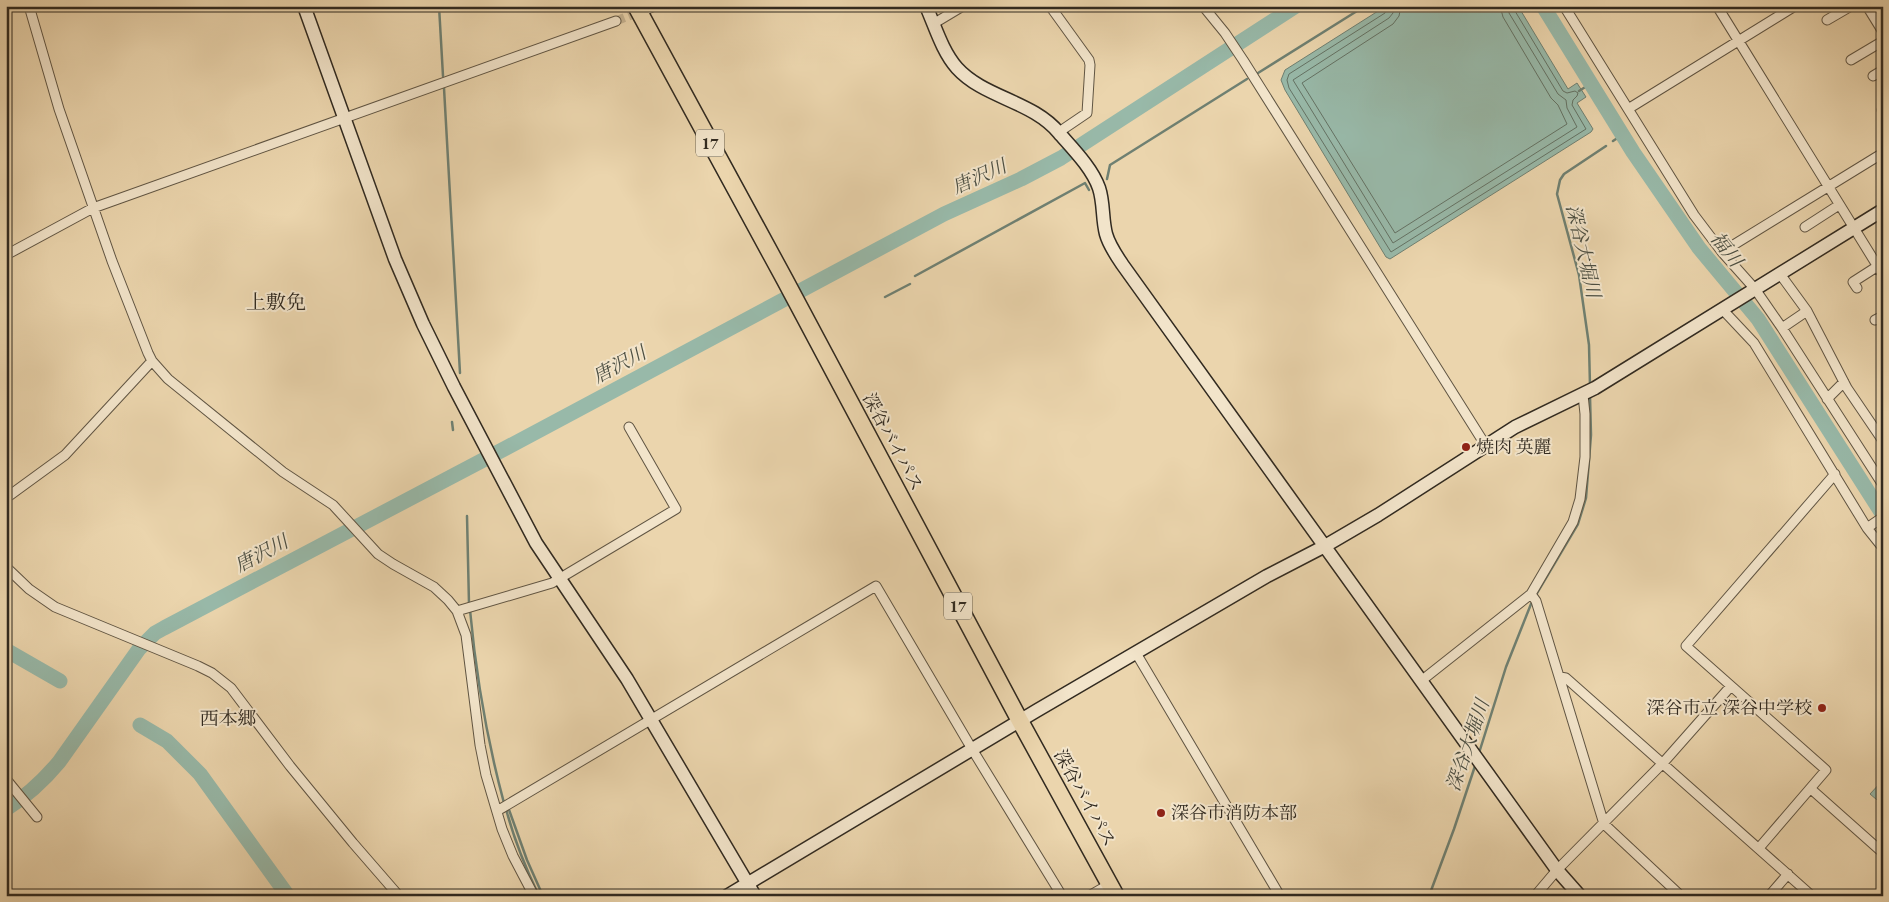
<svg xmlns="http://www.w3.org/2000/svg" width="1889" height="902" font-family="'EB Garamond','Noto Serif JP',serif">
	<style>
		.water { fill: #98b9a9; stroke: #6f8072 }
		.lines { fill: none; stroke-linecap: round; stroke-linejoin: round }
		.shore { stroke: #647264; stroke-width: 1 }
		.stream { stroke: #6f8072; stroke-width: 2.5 }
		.river { stroke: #98b9a9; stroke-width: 15 }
		.street-tunnel { stroke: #c6b391; stroke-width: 9; stroke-dasharray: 9 4.5; stroke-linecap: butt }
		.street-casing { stroke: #605543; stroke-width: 11 }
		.secondary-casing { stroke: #312a20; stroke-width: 15 }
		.highway-casing { stroke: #312a20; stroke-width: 19 }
		.street { stroke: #f2e4ca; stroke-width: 9 }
		.secondary { stroke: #f2e4ca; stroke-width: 12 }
		.highway { stroke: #ebd5ad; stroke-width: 16 }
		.poi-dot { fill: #8f2418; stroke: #f2e4ca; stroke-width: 2 }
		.labels { text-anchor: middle; stroke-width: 4; stroke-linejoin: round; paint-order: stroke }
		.shield { fill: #f2e4ca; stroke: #6b6253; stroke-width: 1 }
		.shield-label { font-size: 16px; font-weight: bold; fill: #312a20 }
		.street-label { font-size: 18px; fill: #312a20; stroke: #f2e4ca }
		.poi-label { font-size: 18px; fill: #312a20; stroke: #f2e4ca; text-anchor: start }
		.water-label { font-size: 19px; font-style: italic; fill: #4b4e42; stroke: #f2e4ca }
		.neighbourhood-label { font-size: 19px; fill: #312a20; stroke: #f2e4ca }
		.quarter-label { font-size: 20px; fill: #312a20; stroke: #f2e4ca }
	</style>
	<rect width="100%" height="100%" fill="#ebd5ad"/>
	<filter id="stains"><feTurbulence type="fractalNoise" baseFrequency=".004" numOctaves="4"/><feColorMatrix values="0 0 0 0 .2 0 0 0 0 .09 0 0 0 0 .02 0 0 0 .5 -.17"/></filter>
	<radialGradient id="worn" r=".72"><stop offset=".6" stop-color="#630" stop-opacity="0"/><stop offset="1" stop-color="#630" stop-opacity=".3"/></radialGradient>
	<path class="water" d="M 1386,6 L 1518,6 L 1568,89 L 1577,83 L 1586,97 L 1577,103 L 1593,129 L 1591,132 L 1390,259 L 1386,257 L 1285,90 L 1281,80 L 1285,70 Z
		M 1883,780 L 1883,805 L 1870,794 Z"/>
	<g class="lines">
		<path class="shore" d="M 1387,6 L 1385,13 L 1289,74 L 1287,80 L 1289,88 L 1391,252 L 1586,129 L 1572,105 L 1573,100 L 1577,96 L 1578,93 L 1575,91 L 1567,93 L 1563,91 L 1515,11 L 1514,6
			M 1394,6 L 1393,13 L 1389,18 L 1293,80 L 1393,243 L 1577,127 L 1567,108 L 1566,100 L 1558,94 L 1509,13 L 1508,6
			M 1401,6 L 1399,16 L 1393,24 L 1302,83 L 1395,233 L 1567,124 L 1558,105 L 1551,98 L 1503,17 L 1500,6"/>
		<path class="stream" d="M 439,6 L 443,76
			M 1258,73 L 1365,6
			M 444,88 L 460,373
			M 1579,91 L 1590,84
			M 1613,141 L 1622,135
			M 1107,179 L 1110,165 L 1247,79
			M 915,276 L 1085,183 L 1089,190
			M 885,297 L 910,284
			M 1590,386 L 1589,345 L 1579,275 L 1557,194 L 1560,180 L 1564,174 L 1606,146
			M 452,422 L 453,430
			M 467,516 L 469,604
			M 1537,593 L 1578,524 L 1586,498 L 1591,435 L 1590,396
			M 470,610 C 476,675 487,740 504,803
			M 1479,753 L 1506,667 L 1531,604
			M 508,807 L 527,860 L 543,896
			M 506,809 C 514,839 525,867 539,896
			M 1429,896 L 1454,829 L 1476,763"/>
		<path class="river" d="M 1543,6 L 1633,152 L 1699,248 L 1758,319 L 1883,515
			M 6,650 L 60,681
			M 140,725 L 167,741 L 200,774 L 288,896
			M 6,809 C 27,796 44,780 59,762 L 139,649 L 155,633 L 164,628 L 506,448 L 944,214 L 1021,179 L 1061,158 L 1296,6"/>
		<path class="street-tunnel" d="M 616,21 L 641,11"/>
		<g class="street-casing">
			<path id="street" d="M 29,6 L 59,109 L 112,261 L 148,353 L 152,361 L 168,379 L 283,472 L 333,505 L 378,554 L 393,564 L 434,587 L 448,600 L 457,611 L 466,635 L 480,745 L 486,775 L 502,829 L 513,856 L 534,896
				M 1050,6 L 1089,60 L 1090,65 L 1087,113 L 1059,132
				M 1203,6 L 1225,33 L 1243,60 L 1486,446
				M 1564,6 L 1694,215 L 1722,252 L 1755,289 L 1782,328 L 1883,485
				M 1717,6 L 1883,275
				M 1867,6 L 1883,32
				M 645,10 L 655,6
				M 1827,20 L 1851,6
				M 933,24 L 963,6
				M 1851,60 L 1883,41
				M 1873,76 L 1883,70
				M 1628,109 L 1795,6
				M 1882,110 L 1883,110
				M 1805,227 L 1839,205
				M 1722,252 L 1883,153
				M 6,255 L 93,208 L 616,21
				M 1780,274 L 1807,311 L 1847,388 L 1883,441
				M 1857,288 L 1853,282 L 1878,266
				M 1722,309 L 1754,343 L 1867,528 L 1883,548
				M 1875,320 L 1883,316
				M 1782,328 L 1807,311
				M 1827,399 L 1844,382
				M 6,498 L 65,455 L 152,361
				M 1867,528 L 1883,517
				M 6,567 L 29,589 L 55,607 L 198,666 L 212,673 L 231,688 L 290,766 L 353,843 L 399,896
				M 1531,594 L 1573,522 L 1580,499 L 1585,457 L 1585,414 L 1583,395
				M 457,611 L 552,583 L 676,509 L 629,427
				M 1136,653 L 1280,896
				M 1560,677 L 1566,678 L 1812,896
				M 1421,681 L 1531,594 L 1536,601 L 1604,824 L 1681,896
				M 6,779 L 37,817
				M 1811,789 L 1883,853
				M 497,811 L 876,586 L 972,749 L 1062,896
				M 1759,848 L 1826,770 L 1686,646 L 1835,474
				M 1089,896 L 1110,884
				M 1535,896 L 1557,870 L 1663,763 L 1731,686
				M 1769,896 L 1788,874"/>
		</g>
		<g class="secondary-casing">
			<path id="secondary" d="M 304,6 L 395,259 L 423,324 L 454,387 L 536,543 L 627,679 L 755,896
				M 926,6 C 935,26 942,51 957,68 C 984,98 1033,101 1059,133 C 1073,149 1092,168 1099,188 C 1104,203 1102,219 1106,234 C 1109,245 1116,255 1122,264 L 1557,870 L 1580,896
				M 727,896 L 1036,711 L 1267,576 L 1325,546 L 1378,515 L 1515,427 L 1595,388 L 1883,210"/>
		</g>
		<g class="highway-casing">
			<path id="highway" d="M 636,6 L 785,280 L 1020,721 L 1116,896"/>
		</g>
		<use href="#street" class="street"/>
		<use href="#secondary" class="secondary"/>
		<use href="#highway" class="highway"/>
	</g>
	<g class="poi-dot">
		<circle cx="1466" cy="447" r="5"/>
		<circle cx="1822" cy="708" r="5"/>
		<circle cx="1161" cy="813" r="5"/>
	</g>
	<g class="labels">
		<g class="shield">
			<rect x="696" y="129.5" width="28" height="27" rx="4"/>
			<rect x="944" y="592.5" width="28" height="27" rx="4"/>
		</g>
		<g class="shield-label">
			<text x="710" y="149">17</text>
			<text x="958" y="612">17</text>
		</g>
		<g class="street-label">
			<text transform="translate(893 442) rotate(62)" y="6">深谷バイパス</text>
			<text transform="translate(1085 798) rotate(61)" y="6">深谷バイパス</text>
		</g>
		<g class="poi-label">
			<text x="1476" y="453">焼肉 英麗</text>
			<text x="1812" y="714" text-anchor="end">深谷市立 深谷中学校</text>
			<text x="1171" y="819">深谷市消防本部</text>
		</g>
		<g class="water-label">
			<text transform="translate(979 176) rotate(-24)" y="7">唐沢川</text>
			<text transform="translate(1727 249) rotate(52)" y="7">福川</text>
			<text transform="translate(1584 251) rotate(77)" y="7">深谷大堀川</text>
			<text transform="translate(619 364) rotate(-28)" y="7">唐沢川</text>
			<text transform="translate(261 553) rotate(-28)" y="7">唐沢川</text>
			<text transform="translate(1467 745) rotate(-71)" y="7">深谷大堀川</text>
		</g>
		<g class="neighbourhood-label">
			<text x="228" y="725">西本郷</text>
		</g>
		<g class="quarter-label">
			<text x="276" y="309">上敷免</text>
		</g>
	</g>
	<rect width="1889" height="902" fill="none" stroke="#ebd5ad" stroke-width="25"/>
	<rect x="8" y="8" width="1874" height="887" fill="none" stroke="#312a20" stroke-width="2.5"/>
	<rect x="12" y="12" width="1864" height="877" fill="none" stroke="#312a20"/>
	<rect width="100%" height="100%" filter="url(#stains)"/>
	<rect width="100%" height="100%" fill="url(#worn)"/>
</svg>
